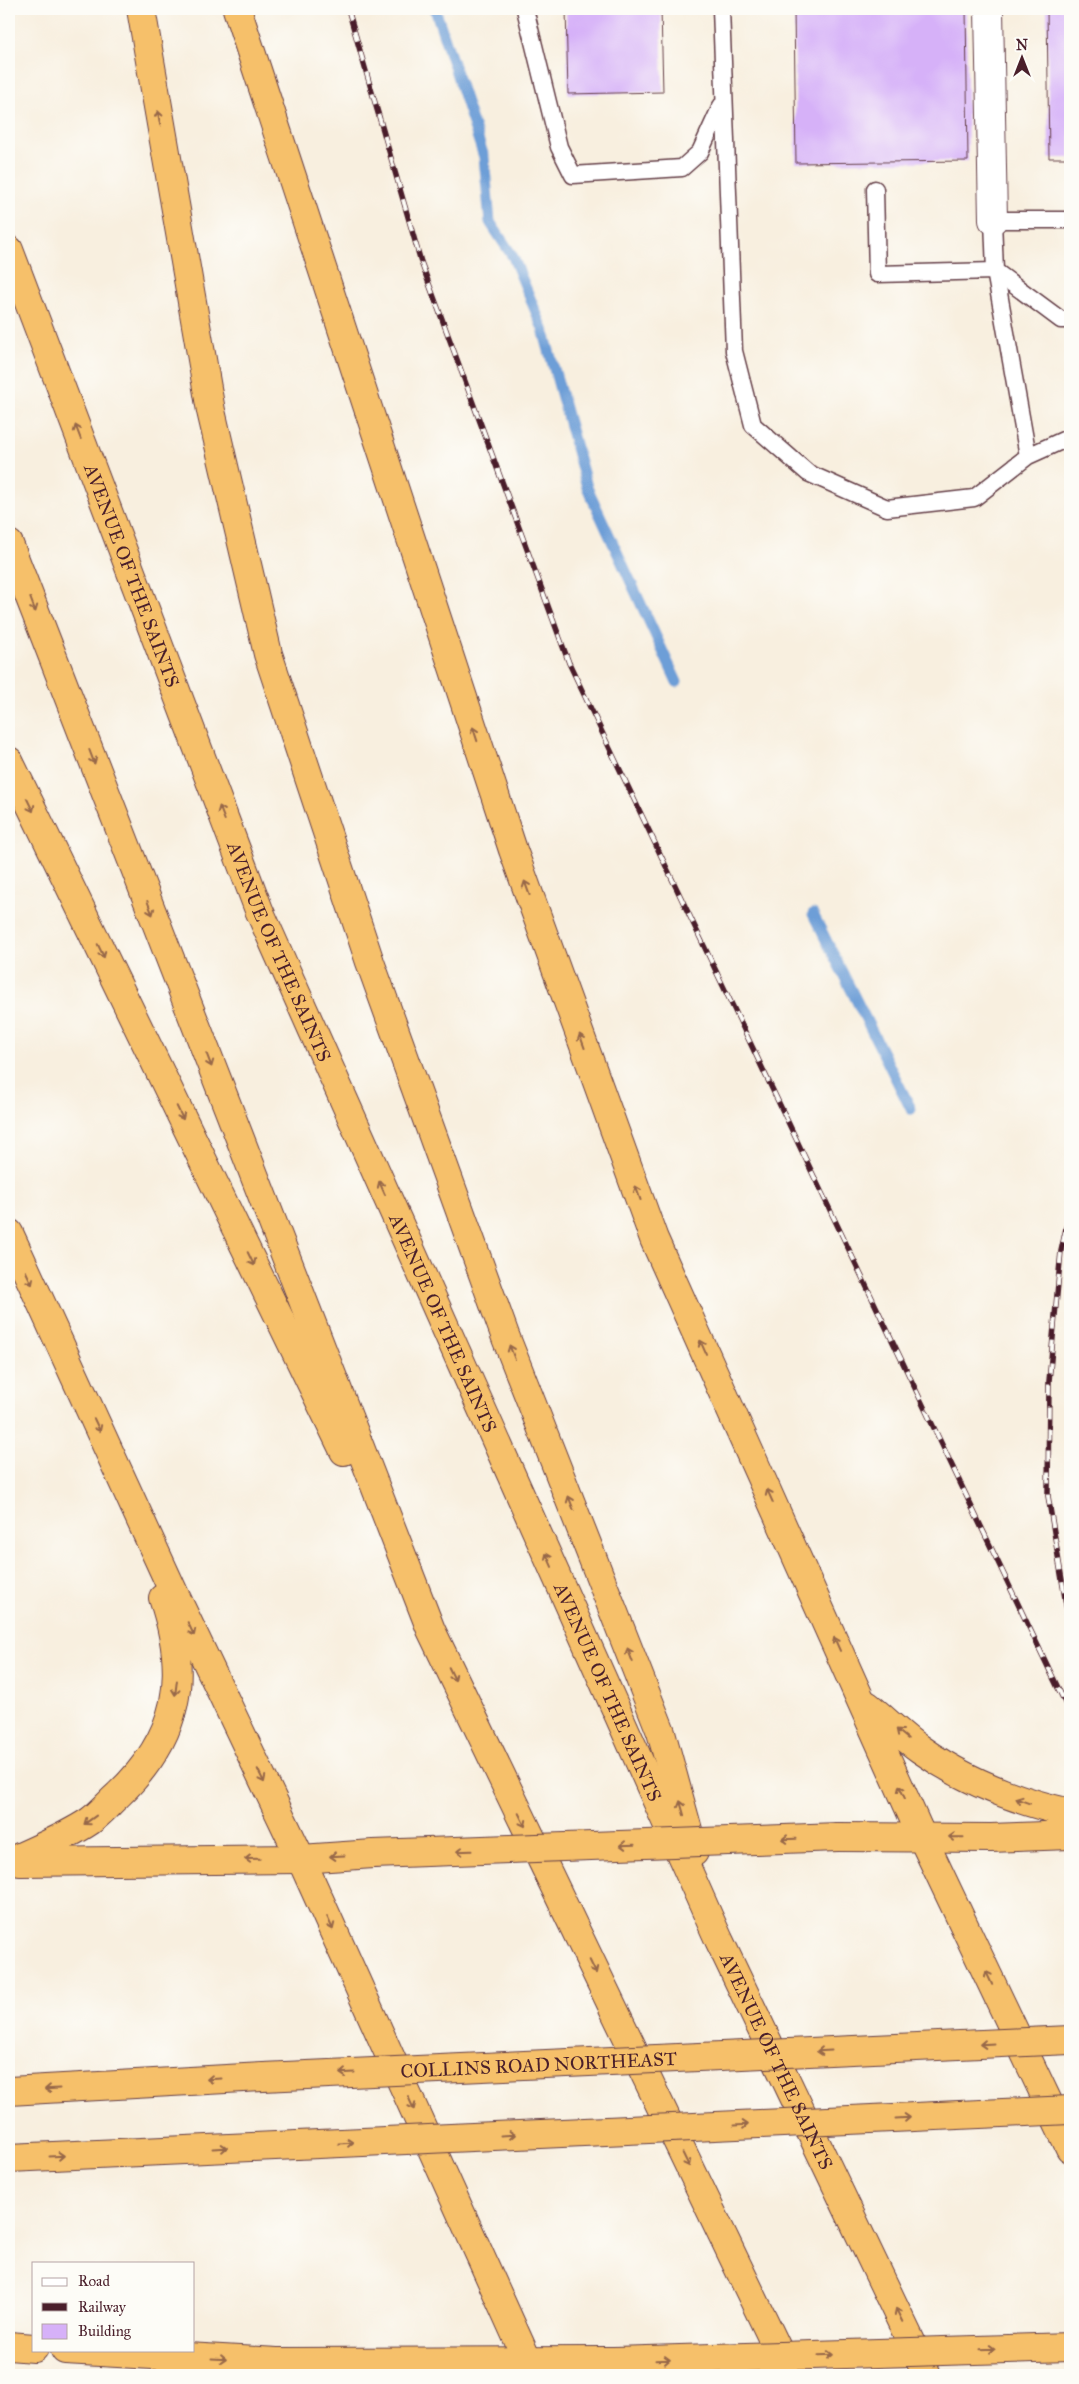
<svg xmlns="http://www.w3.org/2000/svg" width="1079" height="2384" font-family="'IM FELL Great Primer',serif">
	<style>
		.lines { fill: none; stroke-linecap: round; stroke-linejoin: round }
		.stream { stroke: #6d9ed7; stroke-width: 11 }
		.building { fill: #d6b1f8 }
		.service-casing { stroke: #643e46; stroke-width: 19 }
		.minor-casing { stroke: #643e46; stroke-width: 30 }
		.motorway-casing { stroke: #643e46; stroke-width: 30 }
		.service { stroke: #fff; stroke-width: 16 }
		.minor { stroke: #fff; stroke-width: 28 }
		.motorway { stroke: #f6c06b; stroke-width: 28 }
		.rail-casing { stroke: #4a1f2b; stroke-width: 5.5 }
		.rail { stroke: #fdfcf7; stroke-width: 4; stroke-dasharray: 11; stroke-linecap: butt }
		.motorway-bridge-casing { stroke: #643e46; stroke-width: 30; stroke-linecap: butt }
		.motorway-bridge { stroke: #f6c06b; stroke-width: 28 }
		.oneway { stroke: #976748 }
		.labels { text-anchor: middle; stroke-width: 5; stroke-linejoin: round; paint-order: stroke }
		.street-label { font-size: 19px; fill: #4a1f2b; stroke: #fdfcf7 }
	</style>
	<rect width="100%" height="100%" fill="#fdfcf7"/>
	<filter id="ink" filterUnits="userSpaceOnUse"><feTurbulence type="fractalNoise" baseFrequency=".02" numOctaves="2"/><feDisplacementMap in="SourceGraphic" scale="10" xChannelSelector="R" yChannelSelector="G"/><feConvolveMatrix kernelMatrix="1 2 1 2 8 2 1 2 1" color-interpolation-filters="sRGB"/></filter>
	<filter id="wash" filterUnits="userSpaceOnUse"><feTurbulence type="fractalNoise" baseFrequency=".0096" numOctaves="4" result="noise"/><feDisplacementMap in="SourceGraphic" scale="20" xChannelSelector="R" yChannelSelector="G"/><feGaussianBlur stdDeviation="1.12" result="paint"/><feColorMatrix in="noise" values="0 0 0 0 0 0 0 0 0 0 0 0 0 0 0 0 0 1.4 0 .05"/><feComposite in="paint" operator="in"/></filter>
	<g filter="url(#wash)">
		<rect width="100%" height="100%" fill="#f8efdf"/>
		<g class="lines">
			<path class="stream" d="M 435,9 L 484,157 L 490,222 L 513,257 L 543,329 L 587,487 L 677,682
				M 813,914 L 911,1109"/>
		</g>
		<g id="blocks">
			<path class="building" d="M 566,9 L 661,9 L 663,92 L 568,94 Z
				M 794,9 L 966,9 L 968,161 L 796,163 Z
				M 1047,9 L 1070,9 L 1070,158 L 1049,158 Z"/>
		</g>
	</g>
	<g filter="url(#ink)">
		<use href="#blocks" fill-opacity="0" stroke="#643e46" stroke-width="1"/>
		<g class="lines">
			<g class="service-casing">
				<path id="service" d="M 525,9 L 559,147 L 573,175 L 682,168 L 700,152 L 721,106
					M 721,9 L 734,351 L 753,425 L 808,473 L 887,508 L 974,498 L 1028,456 L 995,271 L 877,274 L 875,189
					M 1070,220 L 993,220 L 995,271 L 1061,320 L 1070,320
					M 1028,456 L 1070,437"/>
			</g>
			<g class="minor-casing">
				<path id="minor" d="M 989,9 L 993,220"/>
			</g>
			<g class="motorway-casing">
				<g id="motorway">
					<path d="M 141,9 L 211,411 L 268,654 L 370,962 L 506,1338 L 661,1732 L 694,1852"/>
					<path d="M 237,9 L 513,850 L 654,1239 L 922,1837 L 1070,2148"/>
					<path id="s1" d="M 9,250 L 259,910 L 719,1940 L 927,2375"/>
					<path d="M 9,544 L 431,1630 L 790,2375"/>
					<path d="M 9,761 L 344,1451"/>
					<path d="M 9,1233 L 174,1593 L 301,1859 L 534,2375"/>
					<path d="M 867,1705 C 885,1719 901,1736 920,1749 C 965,1781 1017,1801 1070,1813"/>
					<path d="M 838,1837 L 991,1838 L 1070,1835"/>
					<path d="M 9,1862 C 36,1849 65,1838 90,1821 C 100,1814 109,1803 118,1795 C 179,1737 190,1677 163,1598"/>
					<path d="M 20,1862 L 301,1859 L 373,1854"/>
					<path d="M 9,2091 L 263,2077"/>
					<path d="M 9,2158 L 297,2145"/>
					<path d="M 9,2346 L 34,2348"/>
					<path d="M 65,2350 L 277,2362 L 614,2361"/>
				</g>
			</g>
			<use href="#service" class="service"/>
			<use href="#minor" class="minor"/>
			<use href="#motorway" class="motorway"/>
			<g class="rail-casing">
				<path id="rail" d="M 348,9 L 421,262 L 569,663 L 1070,1713
					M 1070,1210 L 1061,1251 L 1049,1381 L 1048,1496 L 1070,1628"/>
			</g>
			<use href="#rail" class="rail"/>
			<g class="motorway-bridge-casing">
				<g id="motorway-bridge">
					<path d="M 373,1854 L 838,1837"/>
					<path id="s2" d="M 263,2077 L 1070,2040"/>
					<path d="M 297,2145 L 1070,2110"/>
					<path d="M 614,2361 L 1070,2347"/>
				</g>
			</g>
			<use href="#motorway-bridge" class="motorway-bridge"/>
		</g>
		<defs><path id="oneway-shaft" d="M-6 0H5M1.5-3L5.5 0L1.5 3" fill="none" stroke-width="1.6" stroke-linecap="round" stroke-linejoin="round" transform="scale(1.25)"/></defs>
		<g class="oneway">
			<use href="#oneway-shaft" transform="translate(159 118) rotate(-100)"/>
			<use href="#oneway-shaft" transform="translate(78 432) rotate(-111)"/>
			<use href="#oneway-shaft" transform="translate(33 605) rotate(69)"/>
			<use href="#oneway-shaft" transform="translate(475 734) rotate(-108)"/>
			<use href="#oneway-shaft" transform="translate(92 757) rotate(69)"/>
			<use href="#oneway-shaft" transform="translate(30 805) rotate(64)"/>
			<use href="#oneway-shaft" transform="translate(222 813) rotate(-111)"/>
			<use href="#oneway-shaft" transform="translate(527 888) rotate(-110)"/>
			<use href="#oneway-shaft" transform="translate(150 908) rotate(69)"/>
			<use href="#oneway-shaft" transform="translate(101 951) rotate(64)"/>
			<use href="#oneway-shaft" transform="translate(582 1041) rotate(-110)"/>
			<use href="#oneway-shaft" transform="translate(209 1060) rotate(69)"/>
			<use href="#oneway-shaft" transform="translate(180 1113) rotate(64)"/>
			<use href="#oneway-shaft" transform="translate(382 1188) rotate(-114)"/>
			<use href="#oneway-shaft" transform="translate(638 1193) rotate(-110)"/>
			<use href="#oneway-shaft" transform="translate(251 1259) rotate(64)"/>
			<use href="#oneway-shaft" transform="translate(29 1278) rotate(65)"/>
			<use href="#oneway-shaft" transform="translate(703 1347) rotate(-114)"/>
			<use href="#oneway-shaft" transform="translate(512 1352) rotate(-111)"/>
			<use href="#oneway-shaft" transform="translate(97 1425) rotate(65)"/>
			<use href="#oneway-shaft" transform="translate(770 1496) rotate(-114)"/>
			<use href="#oneway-shaft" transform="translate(571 1503) rotate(-111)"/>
			<use href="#oneway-shaft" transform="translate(549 1560) rotate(-114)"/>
			<use href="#oneway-shaft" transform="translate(191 1629) rotate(64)"/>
			<use href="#oneway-shaft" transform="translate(837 1644) rotate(-114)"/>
			<use href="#oneway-shaft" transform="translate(630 1655) rotate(-111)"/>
			<use href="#oneway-shaft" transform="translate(452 1674) rotate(64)"/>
			<use href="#oneway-shaft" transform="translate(176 1688) rotate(97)"/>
			<use href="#oneway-shaft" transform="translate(902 1734) rotate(-140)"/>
			<use href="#oneway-shaft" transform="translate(261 1776) rotate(64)"/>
			<use href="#oneway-shaft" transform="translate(902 1792) rotate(-114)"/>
			<use href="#oneway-shaft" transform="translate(1023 1801) rotate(-160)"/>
			<use href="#oneway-shaft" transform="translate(682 1808) rotate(-106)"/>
			<use href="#oneway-shaft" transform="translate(90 1820) rotate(144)"/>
			<use href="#oneway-shaft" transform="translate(522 1820) rotate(64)"/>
			<use href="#oneway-shaft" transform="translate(956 1837) rotate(-179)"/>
			<use href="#oneway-shaft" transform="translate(789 1839) rotate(178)"/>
			<use href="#oneway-shaft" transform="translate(627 1845) rotate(178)"/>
			<use href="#oneway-shaft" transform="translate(464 1851) rotate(178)"/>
			<use href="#oneway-shaft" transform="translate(337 1856) rotate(177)"/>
			<use href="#oneway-shaft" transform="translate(252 1859) rotate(179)"/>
			<use href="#oneway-shaft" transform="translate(330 1923) rotate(66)"/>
			<use href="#oneway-shaft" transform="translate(593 1967) rotate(64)"/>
			<use href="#oneway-shaft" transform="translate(989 1978) rotate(-115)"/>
			<use href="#oneway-shaft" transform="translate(987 2044) rotate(177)"/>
			<use href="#oneway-shaft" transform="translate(824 2051) rotate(177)"/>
			<use href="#oneway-shaft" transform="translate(347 2073) rotate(177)"/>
			<use href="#oneway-shaft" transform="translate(214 2079) rotate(177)"/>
			<use href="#oneway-shaft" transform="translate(52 2089) rotate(177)"/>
			<use href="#oneway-shaft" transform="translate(411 2103) rotate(66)"/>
			<use href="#oneway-shaft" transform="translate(903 2118) rotate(-3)"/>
			<use href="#oneway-shaft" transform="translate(741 2125) rotate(-3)"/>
			<use href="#oneway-shaft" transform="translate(508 2135) rotate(-3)"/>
			<use href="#oneway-shaft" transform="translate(346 2143) rotate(-3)"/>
			<use href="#oneway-shaft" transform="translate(220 2148) rotate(-3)"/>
			<use href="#oneway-shaft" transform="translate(57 2156) rotate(-3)"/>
			<use href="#oneway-shaft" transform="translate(686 2160) rotate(64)"/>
			<use href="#oneway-shaft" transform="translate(899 2315) rotate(-116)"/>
			<use href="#oneway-shaft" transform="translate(988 2349) rotate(-2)"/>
			<use href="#oneway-shaft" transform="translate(826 2355) rotate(-2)"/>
			<use href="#oneway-shaft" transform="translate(219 2359) rotate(3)"/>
			<use href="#oneway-shaft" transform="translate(663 2360) rotate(-2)"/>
		</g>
	</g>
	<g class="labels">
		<g class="street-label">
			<text dy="7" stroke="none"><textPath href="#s1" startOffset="348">AVENUE OF THE SAINTS</textPath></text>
			<text dy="7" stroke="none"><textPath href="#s1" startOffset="752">AVENUE OF THE SAINTS</textPath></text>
			<text dy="7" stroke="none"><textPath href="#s1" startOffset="1158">AVENUE OF THE SAINTS</textPath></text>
			<text dy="7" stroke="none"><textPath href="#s1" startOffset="1562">AVENUE OF THE SAINTS</textPath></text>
			<text dy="7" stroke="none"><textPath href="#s1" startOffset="1968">AVENUE OF THE SAINTS</textPath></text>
			<text dy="7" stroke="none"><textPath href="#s2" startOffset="276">COLLINS ROAD NORTHEAST</textPath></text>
		</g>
	</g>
	<rect width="1079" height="2384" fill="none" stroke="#fdfcf7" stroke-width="30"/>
	<rect x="32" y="2262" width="162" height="90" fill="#fdfcf7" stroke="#b5a4a5"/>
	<rect x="42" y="2278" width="25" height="8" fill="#ffffff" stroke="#b5a4a5"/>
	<text x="78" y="2286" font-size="15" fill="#4a1f2b">Road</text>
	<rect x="42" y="2303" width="25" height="8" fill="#4a1f2b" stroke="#b5a4a5"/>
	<text x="78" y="2312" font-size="15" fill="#4a1f2b">Railway</text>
	<rect x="42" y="2324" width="25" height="15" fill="#d6b1f8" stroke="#b5a4a5"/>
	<text x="78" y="2336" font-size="15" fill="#4a1f2b">Building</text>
	<g transform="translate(1022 58)" stroke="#fdfcf7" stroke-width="4" paint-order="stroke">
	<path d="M0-4L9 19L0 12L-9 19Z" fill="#4a1f2b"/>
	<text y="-8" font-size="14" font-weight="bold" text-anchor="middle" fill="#4a1f2b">N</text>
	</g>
</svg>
